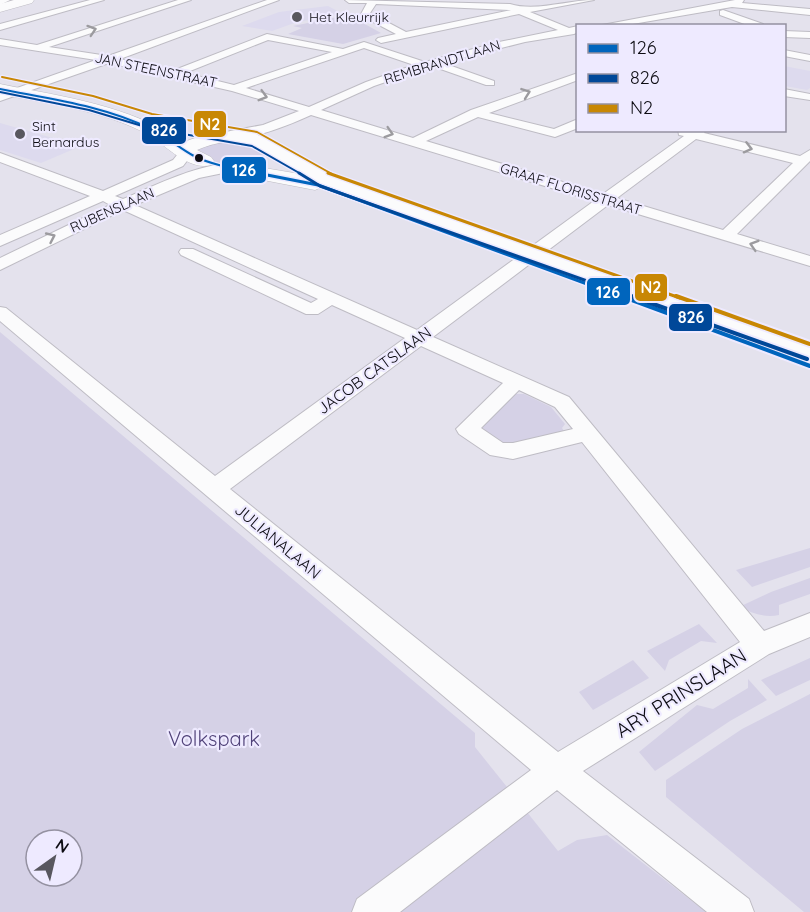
<svg xmlns="http://www.w3.org/2000/svg" width="810" height="912" font-family="Quicksand,sans-serif">
	<style>
		.built { fill: #dddaee }
		.green { fill: #d5d1e6; fill-rule: evenodd }
		.lines { fill: none; stroke-linecap: round; stroke-linejoin: round }
		.minor-casing { stroke: #bebcc4; stroke-width: 2 }
		.secondary-casing { stroke: #bebcc4; stroke-width: 1 }
		.minor { fill: #fbfbfc; fill-rule: evenodd }
		.secondary { fill: #fbfbfc; fill-rule: evenodd }
		.bus-1-far2-casing { stroke: #eeeaff; stroke-width: 4.5 }
		.bus-1-far1-casing { stroke: #eeeaff; stroke-width: 6 }
		.bus-1-casing { stroke: #eeeaff; stroke-width: 8 }
		.bus-2-far2-casing { stroke: #eeeaff; stroke-width: 4.5 }
		.bus-2-far1-casing { stroke: #eeeaff; stroke-width: 6 }
		.bus-2-casing { stroke: #eeeaff; stroke-width: 8 }
		.bus-3-far2-casing { stroke: #eeeaff; stroke-width: 4.5 }
		.bus-3-far1-casing { stroke: #eeeaff; stroke-width: 6 }
		.bus-3-casing { stroke: #eeeaff; stroke-width: 8 }
		.bus-1-far2 { stroke: #0065bd; stroke-width: 2 }
		.bus-1-far1 { stroke: #0065bd; stroke-width: 3 }
		.bus-1 { stroke: #0065bd; stroke-width: 4 }
		.bus-2-far2 { stroke: #004899; stroke-width: 2 }
		.bus-2-far1 { stroke: #004899; stroke-width: 3 }
		.bus-2 { stroke: #004899; stroke-width: 4 }
		.bus-3-far2 { stroke: #c88704; stroke-width: 2 }
		.bus-3-far1 { stroke: #c88704; stroke-width: 3 }
		.bus-3 { stroke: #c88704; stroke-width: 4 }
		.oneway { stroke: #9c9b9f }
		.poi-dot { fill: #58575f; stroke: #eeeaff; stroke-width: 2 }
		.bus-dot { fill: #0d0c13; stroke: #eeeaff; stroke-width: 2 }
		.labels { text-anchor: middle; stroke-width: 4.5; stroke-linejoin: round; paint-order: stroke }
		.far-poi-label { font-size: 14px; fill: #0d0c13; stroke: #eeeaff; text-anchor: start }
		.far-street-label { font-size: 14px; fill: #0d0c13; stroke: #eeeaff }
		.street-label { font-size: 16px; fill: #0d0c13; stroke: #eeeaff }
		.near-street-label { font-size: 20px; fill: #0d0c13; stroke: #eeeaff }
		.near-park-label { font-size: 20px; fill: #504279; stroke: #eeeaff }
		.line-badge { stroke: #eeeaff; stroke-width: 2 }
		.badge-label { font-size: 16px; text-anchor: middle; font-weight: bold; fill: #fff }
	</style>
	<rect width="100%" height="100%" fill="#e4e2ed"/>
	<path class="built" d="M 328,6 L 343,14 L 297,22 L 272,31 L 242,26 L 279,12 Z
		M 784,66 L 810,71 L 810,88 L 807,90 L 785,86 Z
		M 0,123 L 81,146 L 41,163 L 0,150 Z"/>
	<path class="green" d="M 338,17 L 342,19 L 354,18 L 381,33 L 343,44 L 288,34 L 302,28 L 293,26 Z
		M 238,137 L 267,152 C 253,167 221,169 203,158 C 200,156 196,151 193,148 Z
		M 0,332 L 475,733 L 475,747 L 558,851 L 577,840 L 607,835 L 706,912 L 0,912 ZM 36,840 L 72,840 L 72,876 L 36,876 Z
		M 515,394 L 524,394 L 551,407 L 565,424 L 562,428 L 564,431 L 505,445 L 481,430 L 481,426 Z
		M 810,548 L 810,567 L 752,587 L 736,570 Z
		M 810,578 L 810,594 L 779,605 L 779,615 C 764,618 752,613 739,607 L 771,592 Z
		M 699,624 L 717,643 L 701,641 L 669,660 L 665,671 L 647,651 Z
		M 810,658 L 810,680 L 776,696 L 761,680 Z
		M 633,660 L 649,678 L 593,710 L 579,692 Z
		M 748,679 L 767,700 L 730,721 L 655,771 L 639,752 L 697,705 L 713,709 L 748,688 Z
		M 810,694 L 810,912 L 804,912 L 666,797 L 666,780 L 742,729 Z"/>
	<g class="lines">
		<g class="minor-casing">
			<path id="minor" d="M 0,0 L 10,0 L 0,5 Z
				M 90,0 L 104,0 L 0,30 L 0,24 Z
				M 178,0 L 191,0 L 49,47 L 108,56 L 267,0 L 279,0 L 120,59 L 172,71 L 267,34 L 343,49 L 364,42 L 425,62 L 499,42 L 558,30 L 519,14 L 381,43 L 376,40 L 378,38 L 396,34 L 362,16 L 361,14 L 367,3 L 349,3 L 345,0 L 510,4 C 536,12 567,0 594,0 L 530,12 L 569,28 L 578,26 L 578,32 L 574,34 L 525,42 L 443,63 L 494,81 L 494,85 L 486,85 L 432,66 L 374,86 L 321,110 L 413,138 L 471,110 L 578,73 L 578,80 L 489,113 L 554,129 L 578,119 L 578,128 L 555,137 L 478,117 L 426,141 L 603,194 L 684,136 L 679,135 L 678,130 L 706,130 L 704,133 L 800,156 L 810,150 L 810,161 L 737,234 L 810,256 L 810,266 L 608,205 L 433,337 L 569,397 L 764,631 L 810,613 L 810,637 L 769,654 L 583,771 L 749,899 L 754,912 L 707,912 L 557,790 L 400,912 L 352,912 L 357,899 L 531,770 L 0,321 L 0,307 L 6,308 L 215,476 L 405,338 L 332,305 L 318,314 L 306,314 L 181,255 L 179,252 L 181,249 L 193,249 L 311,303 L 318,299 L 123,210 L 0,270 L 0,258 L 110,205 L 103,201 L 0,246 L 0,235 L 90,196 L 0,162 L 0,153 L 103,191 L 173,160 L 181,150 L 191,150 L 193,153 L 183,166 L 115,196 L 123,199 C 147,189 208,159 233,165 L 235,168 L 233,171 L 199,178 L 135,205 L 417,330 L 594,201 L 311,115 C 291,124 252,141 230,137 L 228,134 L 230,131 L 263,125 L 299,111 L 232,91 L 109,63 L 0,101 L 0,94 L 96,60 L 0,45 L 0,39 L 37,45 ZM 376,4 L 509,10 L 511,10 L 406,32 L 370,13 ZM 268,40 L 332,52 L 234,85 L 185,73 ZM 364,48 L 414,65 L 366,82 L 309,107 L 246,88 ZM 696,139 L 793,163 L 723,230 L 617,198 ZM 421,346 L 503,383 L 456,429 L 459,434 L 490,455 L 513,459 L 582,442 L 740,642 L 558,752 L 230,489 ZM 519,390 L 555,407 L 573,429 L 513,443 L 503,443 L 481,428 Z
				M 735,0 L 744,0 L 742,3 L 810,9 L 810,15 L 732,7 L 621,26 L 597,26 Z
				M 723,10 L 763,24 L 764,26 L 750,26 L 720,15 L 720,11 Z
				M 784,31 L 810,32 L 810,38 L 784,37 Z
				M 784,50 L 810,55 L 810,61 L 784,56 Z
				M 784,89 L 810,94 L 810,100 L 784,96 Z"/>
		</g>
		<g class="secondary-casing">
			<path id="secondary" d="M 14,0 L 34,0 L 32,3 L 0,12 L 0,4 Z
				M 0,84 C 64,97 129,105 184,142 C 251,115 274,143 330,175 L 810,342 L 810,360 L 324,186 L 315,190 L 221,172 L 218,168 L 221,164 L 228,162 L 300,174 C 261,150 245,130 197,150 L 211,157 L 214,161 L 211,165 C 188,171 166,145 147,134 C 102,110 49,104 0,94 Z"/>
		</g>
		<use href="#minor" class="minor"/>
		<use href="#secondary" class="secondary"/>
		<g class="bus-1-far2-casing">
			<path id="bus-1-far2" d="M 0,89 C 50,99 105,106 151,129 C 166,136 179,148 194,156 C 216,167 241,169 265,174"/>
		</g>
		<g class="bus-1-far1-casing">
			<path id="bus-1-far1" d="M 257,173 L 318,185 L 625,298"/>
		</g>
		<g class="bus-1-casing">
			<path id="bus-1" d="M 621,296 L 810,366"/>
		</g>
		<g class="bus-2-far2-casing">
			<path id="bus-2-far2" d="M 0,92 L 89,110 L 149,128 L 252,146 L 301,174"/>
		</g>
		<g class="bus-2-far1-casing">
			<path id="bus-2-far1" d="M 299,173 L 320,186 L 635,298"/>
		</g>
		<g class="bus-2-casing">
			<path id="bus-2" d="M 631,296 L 807,359"/>
		</g>
		<g class="bus-3-far2-casing">
			<path id="bus-3-far2" d="M 2,77 L 93,96 L 152,114 L 257,132 L 332,174"/>
		</g>
		<g class="bus-3-far1-casing">
			<path id="bus-3-far1" d="M 328,173 L 680,298"/>
		</g>
		<g class="bus-3-casing">
			<path id="bus-3" d="M 676,296 L 810,344"/>
		</g>
		<use href="#bus-1-far2" class="bus-1-far2"/>
		<use href="#bus-1-far1" class="bus-1-far1"/>
		<use href="#bus-1" class="bus-1"/>
		<use href="#bus-2-far2" class="bus-2-far2"/>
		<use href="#bus-2-far1" class="bus-2-far1"/>
		<use href="#bus-2" class="bus-2"/>
		<use href="#bus-3-far2" class="bus-3-far2"/>
		<use href="#bus-3-far1" class="bus-3-far1"/>
		<use href="#bus-3" class="bus-3"/>
	</g>
	<defs><path id="oneway-chevron" d="M-2-3.5L2.5 0L-2 3.5" fill="none" stroke-width="1.6" stroke-linecap="round" stroke-linejoin="round" transform="scale(1.5)"/></defs>
	<g class="oneway">
		<use href="#oneway-chevron" transform="translate(92 30) rotate(-18)"/>
		<use href="#oneway-chevron" transform="translate(526 93) rotate(-20)"/>
		<use href="#oneway-chevron" transform="translate(263 96) rotate(16)"/>
		<use href="#oneway-chevron" transform="translate(389 133) rotate(17)"/>
		<use href="#oneway-chevron" transform="translate(748 148) rotate(14)"/>
		<use href="#oneway-chevron" transform="translate(51 237) rotate(-25)"/>
		<use href="#oneway-chevron" transform="translate(754 245) rotate(-163)"/>
	</g>
	<g class="poi-dot">
		<circle cx="297" cy="17" r="6"/>
		<circle cx="20" cy="134" r="6"/>
	</g>
	<circle class="bus-dot" cx="199" cy="158" r="5"/>
	<g class="labels">
		<g class="far-poi-label">
			<text x="309" y="22">Het Kleurrijk</text>
			<text x="32" y="131">Sint<tspan x="32" dy="16">Bernardus</tspan></text>
		</g>
		<g class="far-street-label">
			<text transform="translate(442 62) rotate(-17)" y="5">REMBRANDTLAAN</text>
			<text transform="translate(156 70) rotate(12)" y="5">JAN STEENSTRAAT</text>
			<text transform="translate(571 189) rotate(17)" y="5">GRAAF FLORISSTRAAT</text>
			<text transform="translate(112 210) rotate(-24)" y="5">RUBENSLAAN</text>
		</g>
		<g class="street-label">
			<text transform="translate(374 370) rotate(-36)" y="6">JACOB CATSLAAN</text>
			<text transform="translate(278 541) rotate(40)" y="6">JULIANALAAN</text>
		</g>
		<g class="near-street-label">
			<text transform="translate(681 693) rotate(-32)" y="7">ARY PRINSLAAN</text>
		</g>
		<g class="near-park-label">
			<text x="214" y="746">Volkspark</text>
		</g>
	</g>
	<g class="line-badge">
		<rect x="193" y="110" width="34" height="28" rx="6" fill="#c88704"/>
		<rect x="141" y="116" width="46" height="29" rx="6" fill="#004899"/>
		<rect x="221" y="156" width="46" height="28" rx="6" fill="#0065bd"/>
		<rect x="634" y="273" width="34" height="29" rx="6" fill="#c88704"/>
		<rect x="586" y="277" width="45" height="29" rx="6" fill="#0065bd"/>
		<rect x="668" y="303" width="45" height="29" rx="6" fill="#004899"/>
	</g>
	<g class="badge-label">
		<text x="210" y="130">N2</text>
		<text x="164" y="136">826</text>
		<text x="244" y="176">126</text>
		<text x="651" y="293">N2</text>
		<text x="608" y="298">126</text>
		<text x="691" y="323">826</text>
	</g>
	<rect x="576" y="24" width="210" height="108" fill="#eeeaff" stroke="#9491a1" stroke-width="1.5"/>
	<rect x="588" y="44" width="30" height="9" fill="#0065bd" stroke="#9491a1" stroke-width="1.5"/>
	<text x="630" y="54" font-size="18" fill="#0d0c13">126</text>
	<rect x="588" y="74" width="30" height="9" fill="#004899" stroke="#9491a1" stroke-width="1.5"/>
	<text x="630" y="84" font-size="18" fill="#0d0c13">826</text>
	<rect x="588" y="104" width="30" height="9" fill="#c88704" stroke="#9491a1" stroke-width="1.5"/>
	<text x="630" y="114" font-size="18" fill="#0d0c13">N2</text>
	<g transform="translate(54 858) rotate(34)"><circle r="28" fill="#eeeaff" stroke="#9491a1" stroke-width="1.5"/>
	<path d="M0-4.5L10 22L0 15L-10 22Z" fill="#58575f"/>
	<text y="-9" font-size="16" font-weight="bold" text-anchor="middle" fill="#0d0c13">N</text>
	</g>
</svg>
